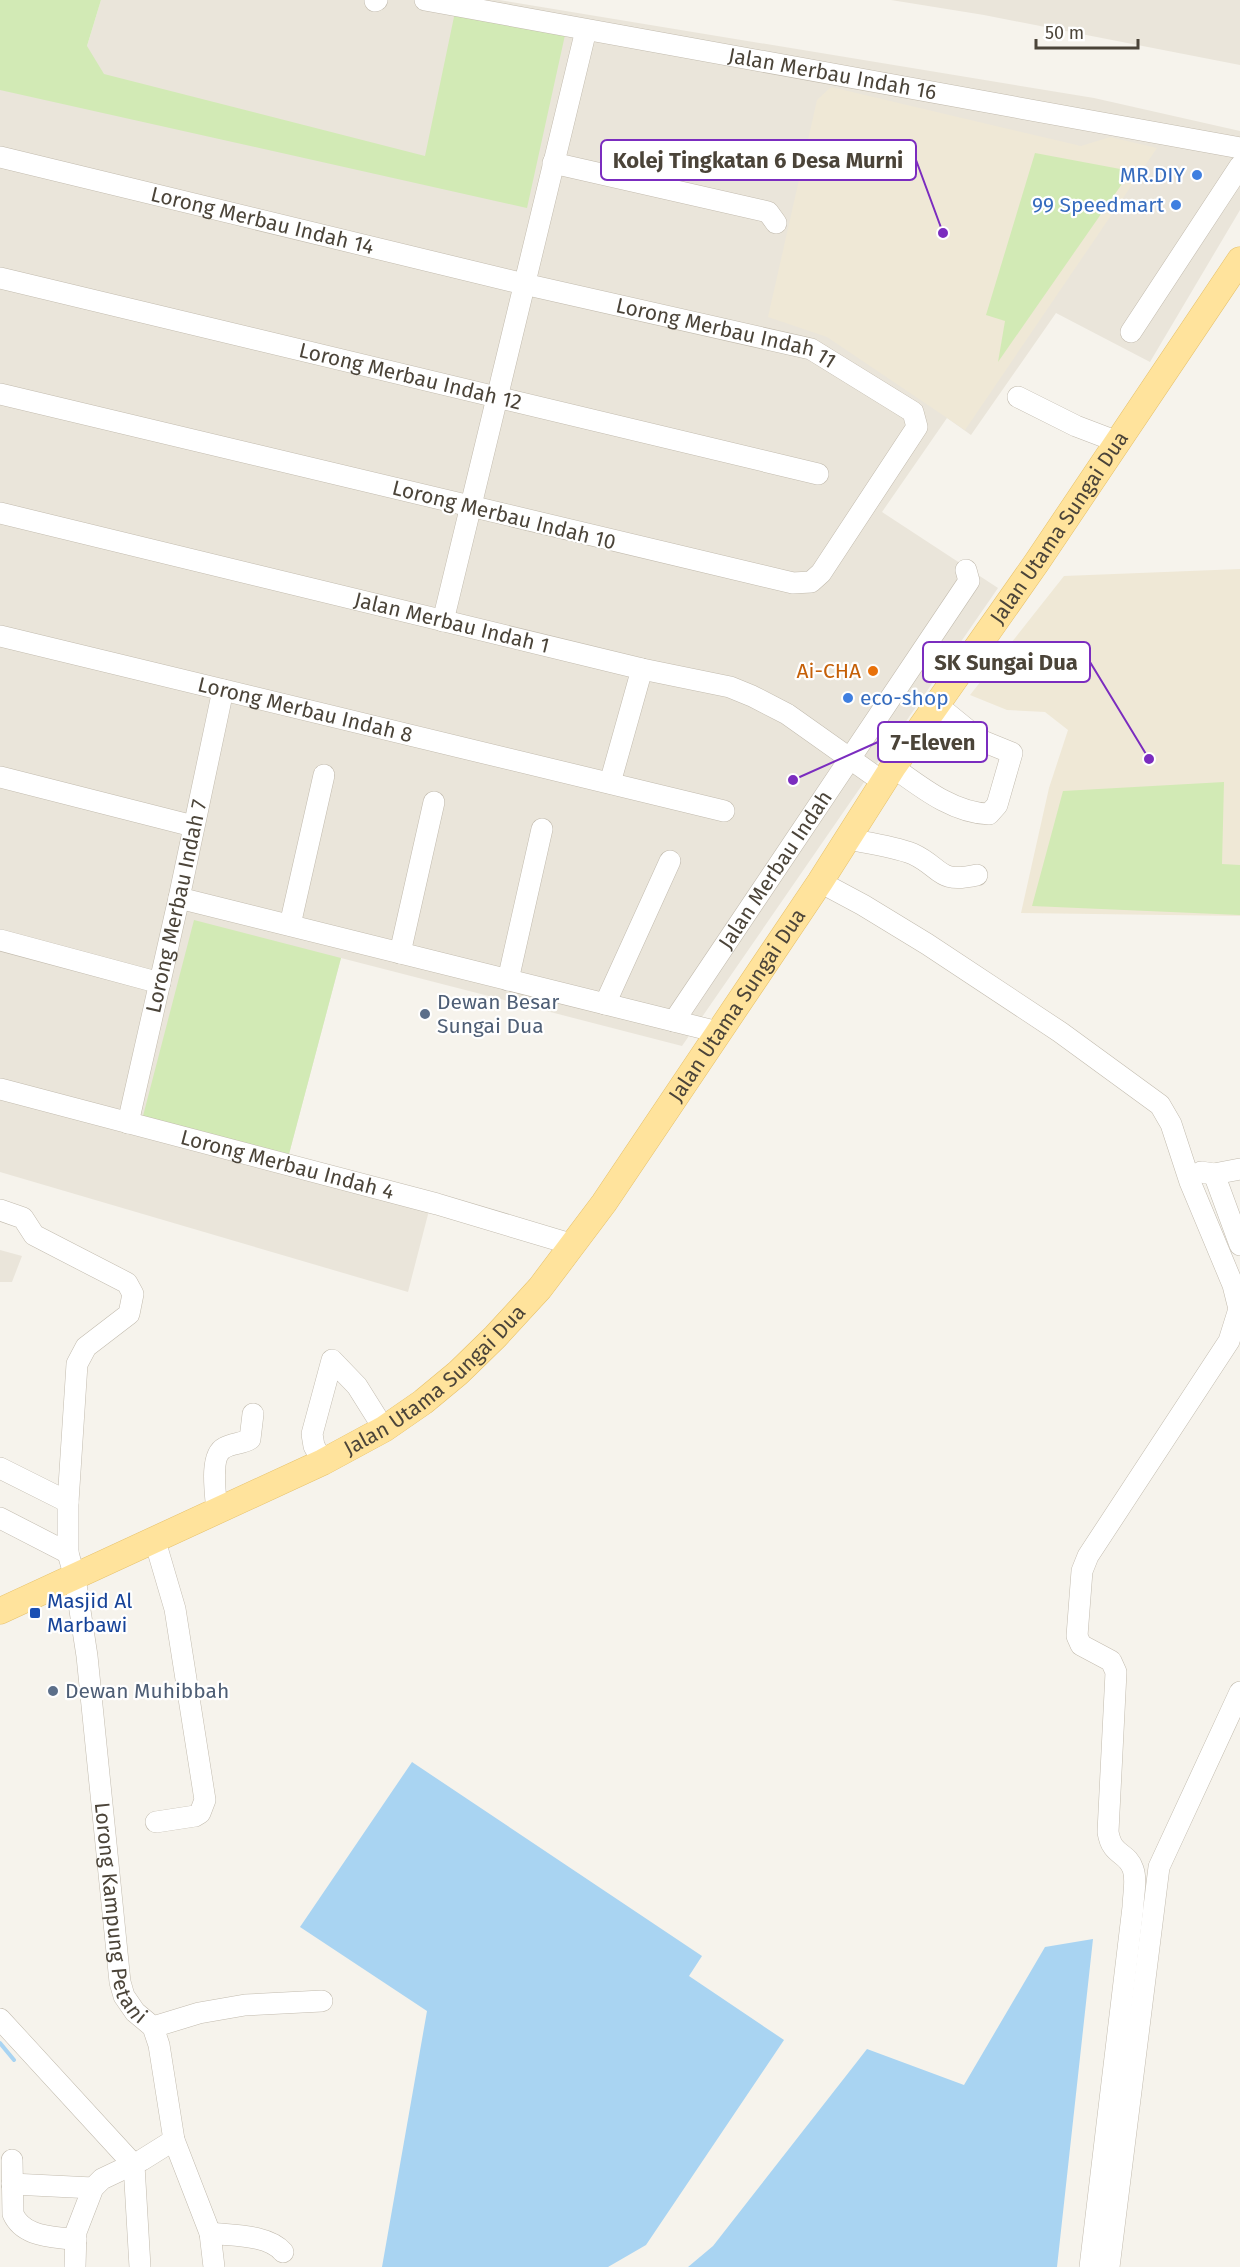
<svg xmlns="http://www.w3.org/2000/svg" width="1240" height="2267" font-family="'Fira Sans',sans-serif">
	<style>
		.residential { fill: #eae5da }
		.education { fill: #efe8d6 }
		.green { fill: #d2eab5 }
		.water { fill: #a9d4f2 }
		.lines { fill: none; stroke-linecap: round; stroke-linejoin: round }
		.stream { stroke: #a9d4f2; stroke-width: 4 }
		.minor-casing { stroke: #c2bbae; stroke-width: 22 }
		.major-casing { stroke: #e6c16a; stroke-width: 27 }
		.minor { stroke: #fff; stroke-width: 21 }
		.major { stroke: #ffe39c; stroke-width: 26 }
		.shop-dot { fill: #3f7fe0; stroke: #fff; stroke-width: 2 }
		.food-dot { fill: #e8710a; stroke: #fff; stroke-width: 2 }
		.service-dot { fill: #5c6f8a; stroke: #fff; stroke-width: 2 }
		.transit-dot { fill: #1a4fb4; stroke: #fff; stroke-width: 2 }
		.labels { text-anchor: middle; stroke-width: 4.5; stroke-linejoin: round; paint-order: stroke }
		.street-label { font-size: 21px; fill: #4b4439; stroke: #fff }
		.shop-label { font-size: 21px; fill: #366cbe; stroke: #fff; text-anchor: end }
		.food-label { font-size: 21px; fill: #c56008; stroke: #fff; text-anchor: end }
		.service-label { font-size: 21px; fill: #4e5e75; stroke: #fff; text-anchor: start }
		.transit-label { font-size: 21px; fill: #164399; stroke: #fff; text-anchor: start }
		.leader { fill: none; stroke: #7b2cbf; stroke-width: 2 }
		.callout-dot { fill: #7b2cbf; stroke: #fff; stroke-width: 2 }
		.callout { fill: #fff; stroke: #7b2cbf; stroke-width: 2 }
		.callout-label { font-size: 22px; text-anchor: middle; font-weight: bold; fill: #4b4439 }
	</style>
	<rect width="100%" height="100%" fill="#f6f3ec"/>
	<path class="residential" d="M 101,0 L 499,0 L 1094,98 L 1240,131 L 1240,210 L 1150,362 L 1056,313 L 971,435 L 947,418 L 882,512 L 998,588 L 682,1046 L 341,958 L 289,1154 L 433,1195 L 408,1292 L 0,1172 L 0,23 L 87,46 Z
		M 891,0 L 1240,0 L 1240,65 L 984,15 Z
		M 0,1250 L 22,1256 L 12,1282 L 0,1282 Z"/>
	<path class="education" d="M 831,87 L 1081,146 L 1110,137 L 1157,148 L 965,430 L 827,337 L 768,317 L 817,100 Z
		M 1240,569 L 1240,916 L 1021,913 L 1049,788 L 1068,730 L 1045,712 L 1007,710 L 970,695 L 1064,576 Z"/>
	<path class="green" d="M 0,0 L 101,0 L 87,46 L 104,74 L 425,156 L 455,12 L 565,35 L 527,208 L 0,90 Z
		M 1035,153 L 1131,171 L 998,362 L 1005,321 L 986,315 Z
		M 1224,782 L 1222,864 L 1240,865 L 1240,915 L 1032,906 L 1063,791 Z
		M 194,920 L 341,958 L 289,1154 L 143,1116 Z"/>
	<path class="water" d="M 412,1762 L 702,1956 L 689,1976 L 784,2040 L 646,2245 L 608,2267 L 382,2267 L 427,2011 L 300,1927 Z
		M 1093,1939 L 1057,2267 L 688,2267 L 713,2246 L 867,2049 L 964,2085 L 1045,1947 Z"/>
	<g class="lines">
		<path class="stream" d="M 0,2043 L 14,2060"/>
		<g class="minor-casing">
			<g id="minor">
				<path id="s1" d="M 425,0 L 1240,148"/>
				<path d="M 375,1 L 377,0"/>
				<path id="s2" d="M 0,157 L 524,284 L 811,349 L 913,412 L 917,427 L 821,573 L 811,582 L 793,583 L 0,394"/>
				<path d="M 553,163 L 768,212 L 776,223"/>
				<path id="s3" d="M 0,278 L 818,474"/>
				<path d="M 1131,332 L 1240,166"/>
				<path d="M 1018,397 L 1076,426 L 1118,442"/>
				<path id="s4" d="M 0,513 L 642,669 L 730,687 L 752,696 L 787,714 L 883,782"/>
				<path d="M 443,621 L 586,30"/>
				<path id="s5" d="M 0,636 L 724,811"/>
				<path d="M 893,767 C 921,787 953,813 989,814 L 997,805 L 1012,753 L 980,740 L 937,705"/>
				<path d="M 0,777 L 193,826"/>
				<path d="M 610,783 L 642,669"/>
				<path d="M 847,839 C 868,843 893,846 913,854 C 943,868 937,884 977,875"/>
				<path d="M 820,882 L 863,905 L 927,944 L 1060,1032 L 1160,1105 L 1171,1124 L 1190,1182 L 1233,1285 L 1239,1309 L 1229,1341 L 1088,1556 L 1082,1571 L 1077,1636 L 1081,1645 L 1111,1661 L 1116,1672 L 1108,1832 C 1112,1857 1127,1851 1133,1869 C 1137,1880 1133,1896 1133,1907 L 1090,2267"/>
				<path d="M 179,898 L 718,1032"/>
				<path d="M 290,925 L 324,775"/>
				<path d="M 0,940 L 160,983"/>
				<path d="M 400,953 L 434,802"/>
				<path d="M 508,980 L 542,829"/>
				<path d="M 605,1004 L 670,861"/>
				<path id="s6" d="M 674,1021 L 969,581 L 966,570"/>
				<path id="s7" d="M 0,1089 L 437,1204 L 574,1245"/>
				<path id="s8" d="M 128,1123 L 179,898 L 223,690"/>
				<path d="M 1201,1172 L 1214,1174 L 1240,1169"/>
				<path d="M 1214,1174 L 1240,1245"/>
				<path id="s9" d="M 0,1210 L 23,1218 L 34,1235 L 127,1283 L 133,1294 L 129,1314 L 86,1347 L 77,1364 L 68,1502 L 68,1553 L 75,1578 L 87,1656 L 120,1982 L 124,1996 L 135,2012 L 153,2027 L 159,2045 L 174,2140 L 210,2233 L 214,2267"/>
				<path d="M 323,1462 L 314,1446 L 312,1434 L 332,1360 L 357,1386 L 384,1429"/>
				<path d="M 0,1468 L 68,1502"/>
				<path d="M 217,1512 C 216,1497 209,1456 224,1448 C 232,1443 242,1444 250,1439 L 253,1414"/>
				<path d="M 0,1518 L 68,1553"/>
				<path d="M 155,1541 L 175,1609 L 205,1800 L 200,1813 L 195,1816 L 156,1822"/>
				<path d="M 0,2019 L 134,2165 L 140,2267"/>
				<path d="M 153,2027 L 199,2013 L 245,2005 L 322,2001"/>
				<path d="M 12,2160 L 13,2214 C 24,2238 53,2236 76,2240"/>
				<path d="M 12,2184 L 93,2188"/>
				<path d="M 210,2233 C 231,2236 268,2234 283,2252"/>
				<path d="M 75,2267 L 76,2232 L 93,2188 L 102,2179 L 142,2160 L 174,2140"/>
				<path d="M 1109,2267 L 1159,1867 L 1240,1692"/>
			</g>
		</g>
		<g class="major-casing">
			<g id="major">
				<path id="s10" d="M 0,1611 L 323,1462 L 384,1429 L 423,1402 L 458,1373 L 495,1337 L 540,1288 L 604,1203 L 820,882 L 893,767 L 1037,562 L 1240,260"/>
			</g>
		</g>
		<use href="#minor" class="minor"/>
		<use href="#major" class="major"/>
	</g>
	<g class="shop-dot">
		<circle cx="1197" cy="175" r="6"/>
		<circle cx="1176" cy="205" r="6"/>
		<circle cx="848" cy="698" r="6"/>
	</g>
	<circle class="food-dot" cx="873" cy="671" r="6"/>
	<g class="service-dot">
		<circle cx="425" cy="1014" r="6"/>
		<circle cx="53" cy="1691" r="6"/>
	</g>
	<rect class="transit-dot" x="29" y="1607" width="12" height="12" rx="3"/>
	<g class="labels">
		<g class="street-label">
			<text dy="7" stroke="none"><textPath href="#s1" startOffset="414">Jalan Merbau Indah 16</textPath></text>
			<text dy="7" stroke="none"><textPath href="#s2" startOffset="270">Lorong Merbau Indah 14</textPath></text>
			<text dy="7" stroke="none"><textPath href="#s2" startOffset="747">Lorong Merbau Indah 11</textPath></text>
			<text dy="7" stroke="none"><textPath href="#s3" startOffset="422">Lorong Merbau Indah 12</textPath></text>
			<text transform="translate(504 515) rotate(14)" y="7">Lorong Merbau Indah 10</text>
			<text dy="7" stroke="none"><textPath href="#s10" startOffset="1557">Jalan Utama Sungai Dua</textPath></text>
			<text dy="7" stroke="none"><textPath href="#s4" startOffset="465">Jalan Merbau Indah 1</textPath></text>
			<text dy="7" stroke="none"><textPath href="#s5" startOffset="314">Lorong Merbau Indah 8</textPath></text>
			<text dy="7" stroke="none"><textPath href="#s6" startOffset="182">Jalan Merbau Indah</textPath></text>
			<text dy="7" stroke="none"><textPath href="#s8" startOffset="222">Lorong Merbau Indah 7</textPath></text>
			<text dy="7" stroke="none"><textPath href="#s10" startOffset="981">Jalan Utama Sungai Dua</textPath></text>
			<text dy="7" stroke="none"><textPath href="#s7" startOffset="297">Lorong Merbau Indah 4</textPath></text>
			<text dy="7" stroke="none"><textPath href="#s10" startOffset="495">Jalan Utama Sungai Dua</textPath></text>
			<text dy="7" stroke="none"><textPath href="#s9" startOffset="810">Lorong Kampung Petani</textPath></text>
		</g>
		<g class="shop-label">
			<text x="1185" y="182">MR.DIY</text>
			<text x="1164" y="212">99 Speedmart</text>
			<text x="860" y="705" text-anchor="start">eco-shop</text>
		</g>
		<g class="food-label">
			<text x="861" y="678">Ai-CHA</text>
		</g>
		<g class="service-label">
			<text x="437" y="1009">Dewan Besar<tspan x="437" dy="24">Sungai Dua</tspan></text>
			<text x="65" y="1698">Dewan Muhibbah</text>
		</g>
		<g class="transit-label">
			<text x="47" y="1608">Masjid Al<tspan x="47" dy="24">Marbawi</tspan></text>
		</g>
	</g>
	<path class="leader" d="M943 233L916 160M1149 759L1090 662M793 780L878 742"/>
	<g class="callout-dot">
		<circle cx="943" cy="233" r="6"/>
		<circle cx="1149" cy="759" r="6"/>
		<circle cx="793" cy="780" r="6"/>
	</g>
	<g class="callout">
		<rect x="601" y="140" width="315" height="40" rx="6"/>
		<rect x="923" y="642" width="167" height="40" rx="6"/>
		<rect x="878" y="722" width="109" height="40" rx="6"/>
	</g>
	<g class="callout-label">
		<text x="758" y="168">Kolej Tingkatan 6 Desa Murni</text>
		<text x="1006" y="670">SK Sungai Dua</text>
		<text x="933" y="750">7-Eleven</text>
	</g>
	<path d="M1036 39v9h102v-9" fill="none" stroke="#4b4439" stroke-width="3"/>
	<text x="1045" y="39" font-size="18" fill="#4b4439" stroke="#ffffff" stroke-width="4.5" paint-order="stroke">50 m</text>
</svg>
